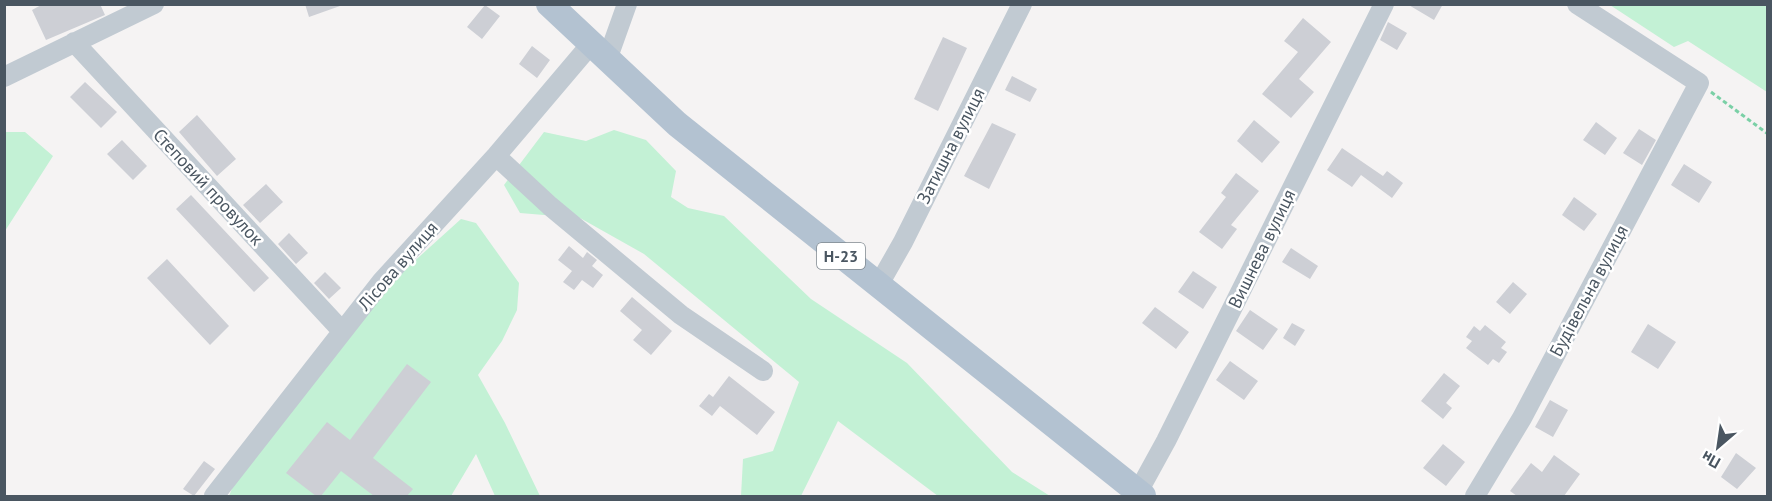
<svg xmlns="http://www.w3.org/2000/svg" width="1772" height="501" font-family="'PT Sans',sans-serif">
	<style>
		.green { fill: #c3f1d5 }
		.building { fill: #cdcfd5 }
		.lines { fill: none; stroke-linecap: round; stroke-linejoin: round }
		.path { stroke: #7ad0a6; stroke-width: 3; stroke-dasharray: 4.5 3; stroke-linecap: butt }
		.minor { stroke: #c1cad2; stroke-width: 20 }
		.major { stroke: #b3c2d1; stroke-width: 26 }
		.labels { text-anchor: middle; stroke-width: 5; stroke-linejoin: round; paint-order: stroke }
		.shield { fill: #fff; stroke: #808990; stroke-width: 1.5 }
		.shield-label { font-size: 16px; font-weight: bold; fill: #4a5661 }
		.street-label { font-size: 18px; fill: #4a5661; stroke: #fff }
	</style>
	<rect width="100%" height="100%" fill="#f5f3f3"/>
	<path class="green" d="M 1610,5 L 1767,5 L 1767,92 L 1688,41 L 1674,47 Z
		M 614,130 L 646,140 L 676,171 L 671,197 L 688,208 L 724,216 L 811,299 L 907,363 L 1012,472 L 1050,496 L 938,496 L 838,421 L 801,496 L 741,496 L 743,459 L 773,451 L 799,382 L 644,254 L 580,218 L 520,213 L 504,185 L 544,132 L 586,141 Z
		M 5,132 L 25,132 L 53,156 L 5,231 Z
		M 461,219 L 476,223 L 519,283 L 517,310 L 502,341 L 478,375 L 505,423 L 540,496 L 495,496 L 476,454 L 451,496 L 229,496 L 237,476 L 399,275 Z"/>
	<path class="building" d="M 43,4 L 100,4 L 105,15 L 46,40 L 32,10 Z
		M 305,4 L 340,4 L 340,6 L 309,17 Z
		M 1407,4 L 1443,4 L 1434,20 Z
		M 485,5 L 500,16 L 482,39 L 467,27 Z
		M 1303,18 L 1331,42 L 1299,79 L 1314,92 L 1291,118 L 1262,94 L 1298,52 L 1284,41 Z
		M 1388,22 L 1407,33 L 1397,50 L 1380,40 Z
		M 943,37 L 967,48 L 938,111 L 914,99 Z
		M 532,46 L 550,60 L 537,78 L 519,64 Z
		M 1012,76 L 1037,89 L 1030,102 L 1005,90 Z
		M 85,82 L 117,112 L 101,128 L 70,97 Z
		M 197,115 L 236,159 L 217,176 L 179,132 Z
		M 1254,120 L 1280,142 L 1262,163 L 1237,141 Z
		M 1596,122 L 1617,138 L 1605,155 L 1583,140 Z
		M 992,123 L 1016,134 L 989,189 L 964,176 Z
		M 1639,129 L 1656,140 L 1642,165 L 1623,153 Z
		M 122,140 L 147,166 L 133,180 L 107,154 Z
		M 1342,148 L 1383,176 L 1387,171 L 1403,183 L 1392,198 L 1361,175 L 1352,187 L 1327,170 Z
		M 1684,164 L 1712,182 L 1699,203 L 1671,185 Z
		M 1236,173 L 1259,191 L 1231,225 L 1237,229 L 1222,249 L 1199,232 L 1226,197 L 1221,193 Z
		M 266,184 L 283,202 L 260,223 L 243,205 Z
		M 191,195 L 269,278 L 254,292 L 176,209 Z
		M 1574,197 L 1597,214 L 1584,231 L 1562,215 Z
		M 289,233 L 308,253 L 296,264 L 278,244 Z
		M 569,246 L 583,258 L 587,252 L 597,260 L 592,266 L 603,275 L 593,288 L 582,280 L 574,290 L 563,282 L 572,271 L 558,260 Z
		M 1291,248 L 1318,266 L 1310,279 L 1282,262 Z
		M 167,259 L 229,326 L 210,345 L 147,278 Z
		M 1193,271 L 1217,287 L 1203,309 L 1178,292 Z
		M 325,272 L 341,288 L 329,299 L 314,283 Z
		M 1513,282 L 1527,294 L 1510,314 L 1496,302 Z
		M 632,297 L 672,331 L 651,355 L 633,340 L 642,330 L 620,311 Z
		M 1155,307 L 1189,332 L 1176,349 L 1142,323 Z
		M 1250,310 L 1278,329 L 1263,350 L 1236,331 Z
		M 1292,323 L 1305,330 L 1295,346 L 1283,338 Z
		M 1648,324 L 1676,342 L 1658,369 L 1631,352 Z
		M 1485,325 L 1506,342 L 1501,348 L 1507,352 L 1499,363 L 1493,359 L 1488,365 L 1466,348 L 1472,341 L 1466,337 L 1474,326 L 1480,331 Z
		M 1230,361 L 1258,381 L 1244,400 L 1216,380 Z
		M 407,364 L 431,382 L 373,458 L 413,489 L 407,496 L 374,496 L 341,471 L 321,496 L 316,496 L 286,473 L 327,422 L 350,440 Z
		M 1444,373 L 1460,386 L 1446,403 L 1452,408 L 1443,419 L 1421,401 Z
		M 729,376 L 775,412 L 757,435 L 720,406 L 712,416 L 699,406 L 709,394 L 713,397 Z
		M 1550,400 L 1568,410 L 1553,437 L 1535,427 Z
		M 1443,444 L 1465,462 L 1446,486 L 1423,468 Z
		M 1736,453 L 1756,468 L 1737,489 L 1721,477 Z
		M 1554,455 L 1580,474 L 1564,496 L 1517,496 L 1510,491 L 1531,463 L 1542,472 Z
		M 204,461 L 215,469 L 194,496 L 183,489 Z"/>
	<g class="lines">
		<path class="path" d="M 1711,92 L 1768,134"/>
		<path class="minor" d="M 74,42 L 342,331
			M 607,60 L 627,4
			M 4,77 L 154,4
			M 496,156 L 550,206 L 681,315 L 763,371
			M 878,286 L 903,242 L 1022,4
			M 1138,492 L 1166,441 L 1384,4
			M 214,496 L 382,281 L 496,156 L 591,44
			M 1475,496 L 1522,418 L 1699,83 L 1577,4"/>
		<path class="major" d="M 549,4 L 677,124 L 1143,496"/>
	</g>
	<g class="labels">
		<rect class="shield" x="817" y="243" width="48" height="26" rx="4.5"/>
		<g class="shield-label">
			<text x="841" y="262">Н-23</text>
		</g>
		<g class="street-label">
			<text transform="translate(951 146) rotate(-63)" y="6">Затишна вулиця</text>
			<text transform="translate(208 187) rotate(47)" y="6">Степовий провулок</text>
			<text transform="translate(1262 249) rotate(-64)" y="6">Вишнева вулиця</text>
			<text transform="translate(398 266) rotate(-49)" y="6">Лісова вулиця</text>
			<text transform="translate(1589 291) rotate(-62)" y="6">Будівельна вулиця</text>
		</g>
	</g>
	<rect width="1772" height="501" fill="none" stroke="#4a5661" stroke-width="12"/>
	<g transform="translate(1718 447) rotate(209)" stroke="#ffffff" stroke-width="4.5" paint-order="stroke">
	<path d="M0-4.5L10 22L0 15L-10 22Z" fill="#4a5661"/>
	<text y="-9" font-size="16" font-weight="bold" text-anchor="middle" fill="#4a5661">Пн</text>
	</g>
</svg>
